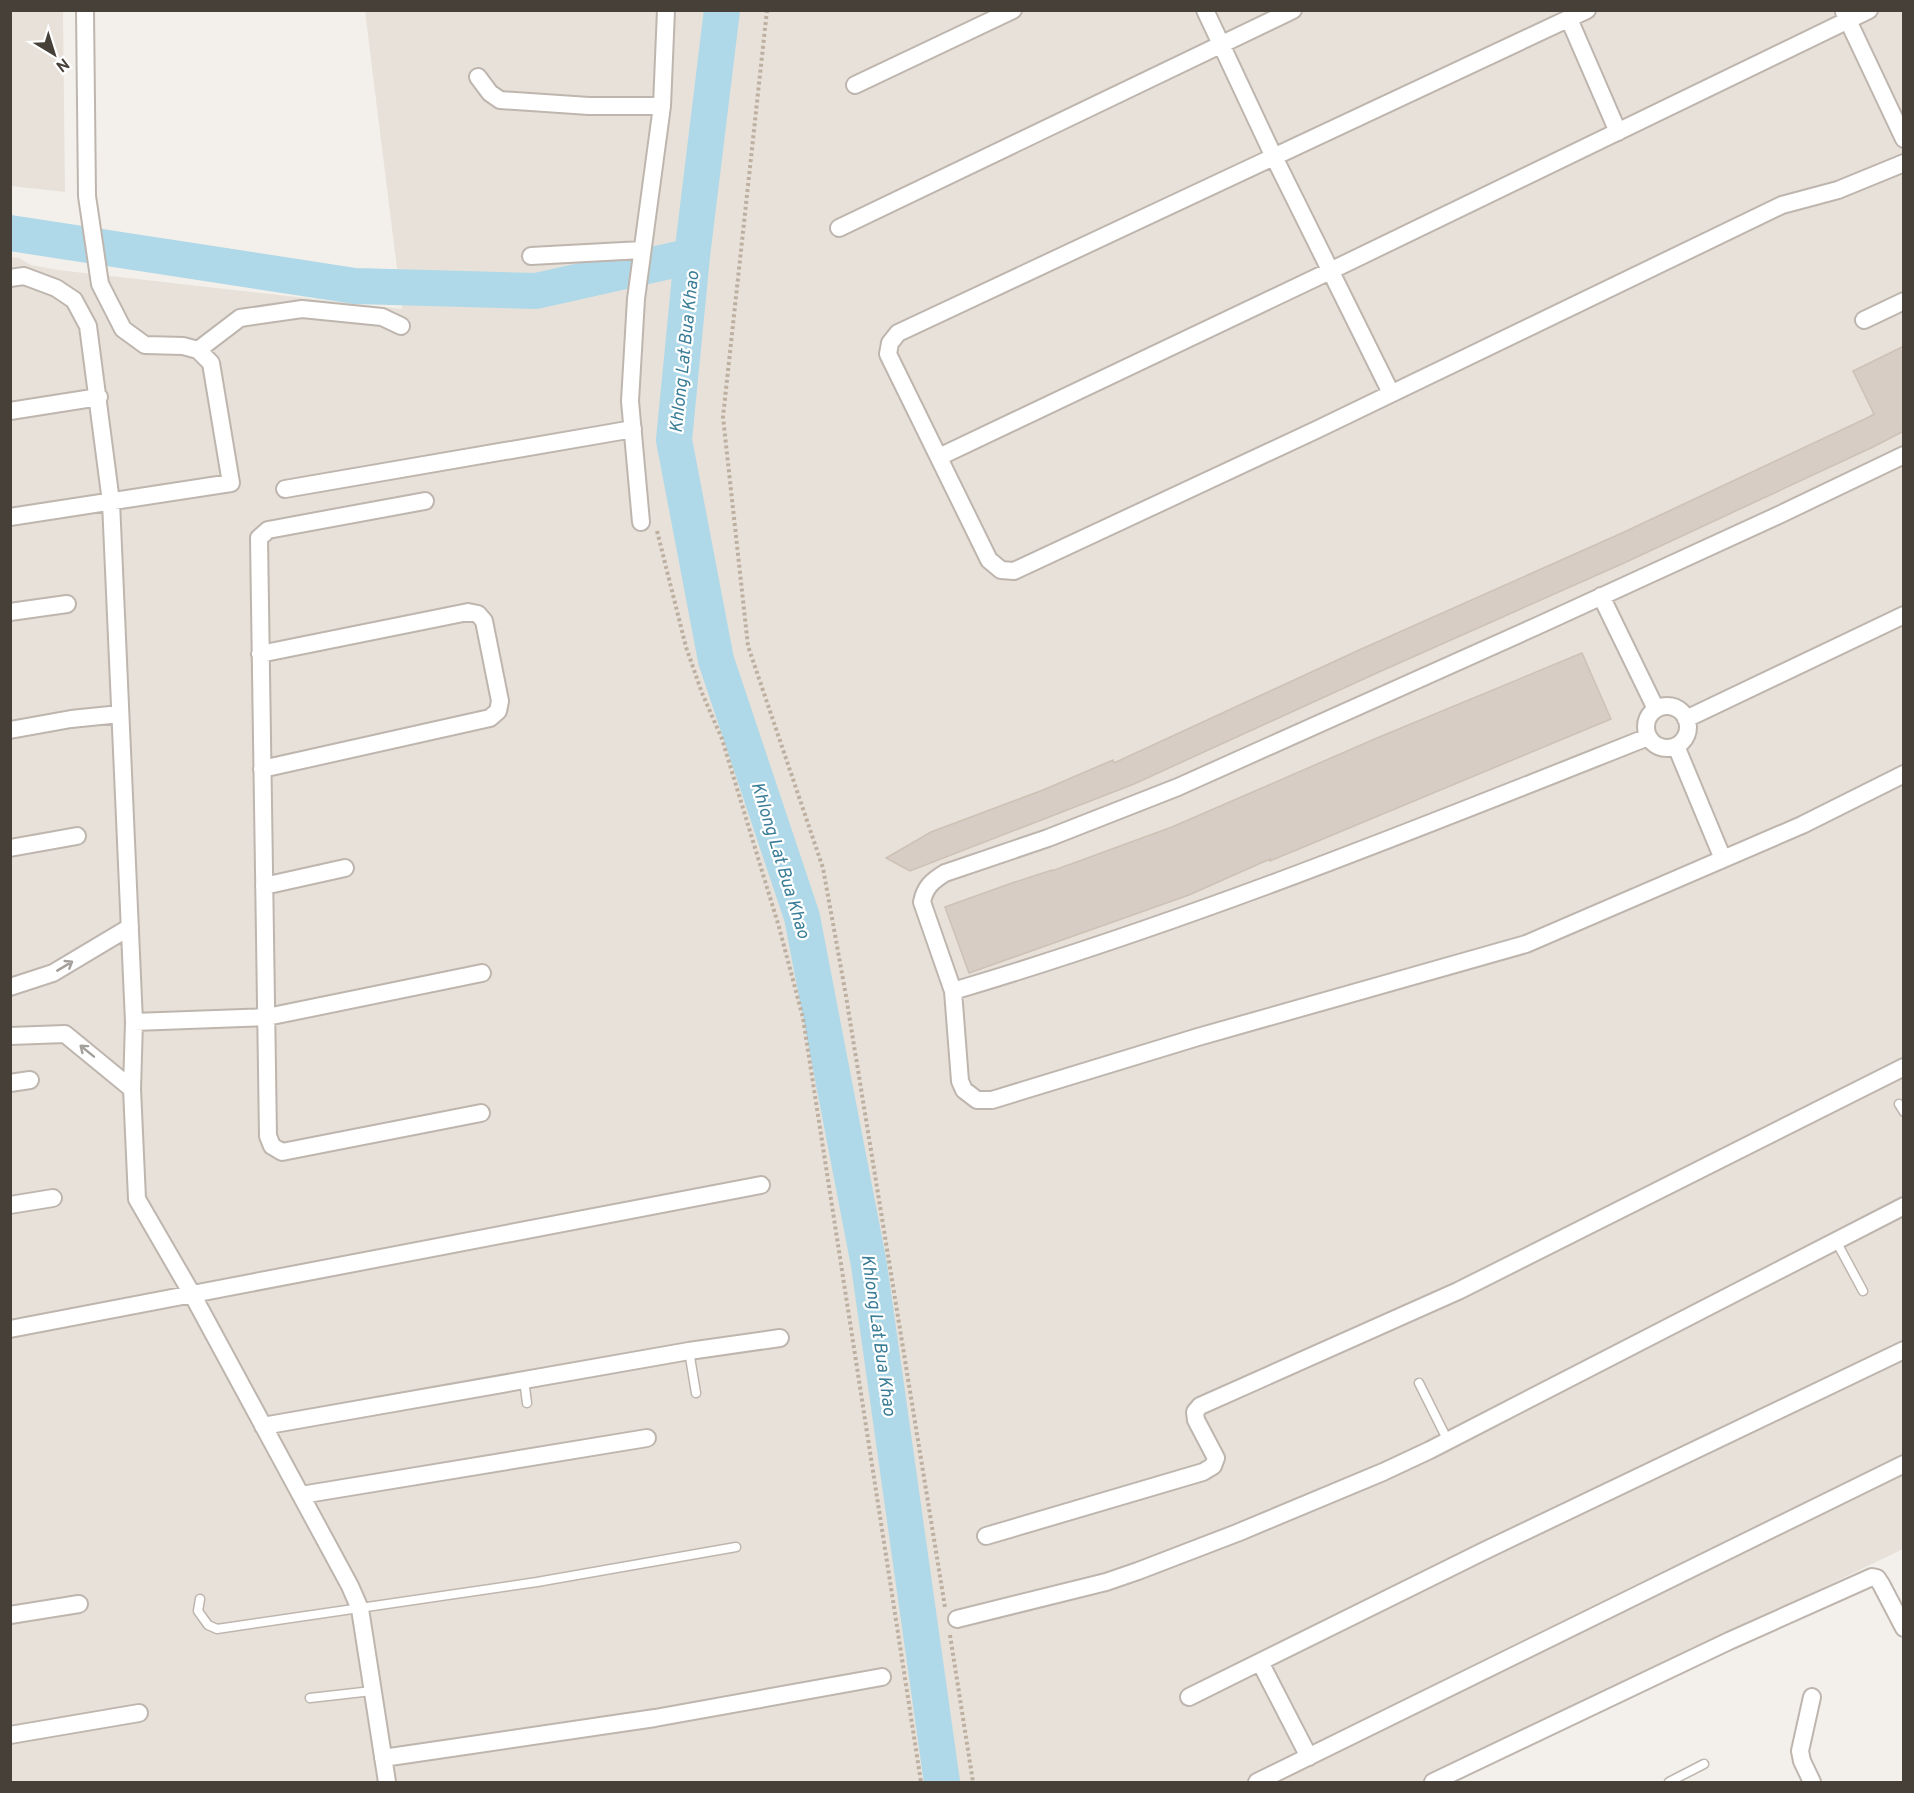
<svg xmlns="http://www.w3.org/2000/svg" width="1914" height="1793" font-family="Overpass,sans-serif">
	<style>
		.residential { fill: #e7e1d9 }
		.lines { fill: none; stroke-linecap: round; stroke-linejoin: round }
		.river { stroke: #afd9e8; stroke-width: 36 }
		.building { fill: #d7cdc4; stroke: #cec1b5; stroke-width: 1.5 }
		.lane-casing { stroke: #beb6ae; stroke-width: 11 }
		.street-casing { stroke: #beb6ae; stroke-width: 20 }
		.path { stroke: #beb0a1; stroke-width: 4; stroke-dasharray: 3 3; stroke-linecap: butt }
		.lane { stroke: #fff; stroke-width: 8 }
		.street { stroke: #fff; stroke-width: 16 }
		.oneway { stroke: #a3a09c }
		.labels { text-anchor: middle; stroke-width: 4.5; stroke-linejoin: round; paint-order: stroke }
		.water-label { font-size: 18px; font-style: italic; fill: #3a7d97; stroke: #fff }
	</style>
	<rect width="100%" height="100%" fill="#f3f0eb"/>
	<path class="residential" d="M 11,10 L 63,11 L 65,192 L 11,186 Z
		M 365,11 L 1903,11 L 1903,1549 L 1422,1782 L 11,1782 L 10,257 L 19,258 L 31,265 L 58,270 L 402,309 Z"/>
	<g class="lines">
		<path class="river" d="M 722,10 L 692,256 L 674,440 L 716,660 L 802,917 L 869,1265 L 942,1782
			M 10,233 L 355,286 L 536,291 L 692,256"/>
	</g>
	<path class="building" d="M 1904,346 L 1904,431 L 1873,447 L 1624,563 L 1379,672 L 1134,784 L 910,871 L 886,858 L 931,832 L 1043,790 L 1113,760 L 1114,763 L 1357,651 L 1622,533 L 1869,417 L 1874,414 L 1853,371 Z
		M 1582,653 L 1611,719 L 1306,846 L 1270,861 L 1270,859 L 1189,895 L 969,973 L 945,907 L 1012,883 L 1052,870 L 1052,871 L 1172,827 L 1377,738 Z"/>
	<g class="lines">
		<g class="lane-casing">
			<path id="lane" d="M 1899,1104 L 1904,1112
				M 1836,1241 L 1863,1291
				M 689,1351 L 696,1393
				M 524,1380 L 527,1403
				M 1419,1383 L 1448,1441
				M 200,1599 L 198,1611 L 208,1625 L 217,1629 L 537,1582 L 736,1547
				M 310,1698 L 372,1691
				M 1669,1782 L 1704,1764"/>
		</g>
		<g class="street-casing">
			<path id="street" d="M 1205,10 L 1274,157 L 1391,393
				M 1587,10 L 898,333 L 890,343 L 888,354 L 989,560 L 1001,570 L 1014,571 L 1316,430 L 1782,205 L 1838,190 L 1904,163
				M 1844,12 L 1904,139
				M 1569,19 L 1618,132
				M 478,77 L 490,93 L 500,100 L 589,106 L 662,106
				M 855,85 L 1013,10
				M 839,228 L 1293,10
				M 531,256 L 642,250
				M 10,278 L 24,276 L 56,288 L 74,300 L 88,326 L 111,502 L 134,1022 L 132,1089 L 137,1199 L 192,1294 L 350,1586 L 360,1609 L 387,1782
				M 1864,320 L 1904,301
				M 198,350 L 240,318 L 302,309 L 382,317 L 401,326
				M 10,411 L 99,397
				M 1904,455 L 1781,514 L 1537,626 L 1178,787 L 1048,838 L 945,873 C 932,881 925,887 922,902 L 953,991 L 960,1081 L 964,1090 L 977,1100 L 992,1100 L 1198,1037 L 1526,944 L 1802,825 L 1904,774
				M 939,457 L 1330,271 L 1869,10
				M 285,489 L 633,429
				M 425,501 L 268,530 L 259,538 L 268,1136 L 272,1146 L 282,1152 L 481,1113
				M 10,517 L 231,483 L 211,363 L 198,350 L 183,346 L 145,345 L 123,329 L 100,284 L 87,196 L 85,10
				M 641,522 L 630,401 L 636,299 L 662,106 L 666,10
				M 1601,596 L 1656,709
				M 10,612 L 67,604
				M 260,654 L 468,612 L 478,614 L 484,621 L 500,701 L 498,711 L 490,718 L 262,769
				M1646 727a21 21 0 1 1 42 0a21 21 0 1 1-42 0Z
				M 1686,719 L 1904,615
				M 10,730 L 71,719 L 120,714
				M 1676,746 L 1723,859
				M 10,848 L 77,836
				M 264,886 L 345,868
				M 10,987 L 53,973 L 130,927
				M 953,991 C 1190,921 1419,828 1648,737
				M 134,1022 L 267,1017 L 482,973
				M 10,1036 L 65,1034 L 132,1089
				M 10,1083 L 30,1080
				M 10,1205 L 53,1198
				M 10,1329 L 761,1185
				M 263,1426 L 689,1351 L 780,1338
				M 301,1495 L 647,1438
				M 986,1536 L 1203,1472 L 1213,1466 L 1216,1458 L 1196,1420 L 1195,1412 L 1200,1406 L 1458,1291 L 1904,1067
				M 10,1615 L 79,1604
				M 957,1619 L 1106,1582 L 1138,1571 L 1237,1533 L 1383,1472 L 1430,1450 L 1904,1206
				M 1260,1662 L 1309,1757
				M 1189,1697 L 1484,1551 L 1904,1350
				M 1812,1697 L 1800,1751 L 1802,1761 L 1812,1782
				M 10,1735 L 139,1713
				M 383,1758 L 655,1718 L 882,1677
				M 1257,1782 L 1904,1464
				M 1433,1782 L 1729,1641 L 1872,1577 L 1877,1578 L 1881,1584 L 1904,1628"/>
		</g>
		<path class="path" d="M 767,10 L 723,417 L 748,646 L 823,868 L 846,996 L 945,1607
			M 657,531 L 686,647 L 702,693 L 722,739 L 779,927 L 803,1018 L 921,1782
			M 950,1635 L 973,1782"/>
		<use href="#lane" class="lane"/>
		<use href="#street" class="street"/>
	</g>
	<defs><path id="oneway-shaft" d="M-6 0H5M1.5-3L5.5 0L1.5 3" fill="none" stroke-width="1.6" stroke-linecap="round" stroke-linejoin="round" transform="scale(1.5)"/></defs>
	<g class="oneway">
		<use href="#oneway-shaft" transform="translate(65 966) rotate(-31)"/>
		<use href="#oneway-shaft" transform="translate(87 1051) rotate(-141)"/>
	</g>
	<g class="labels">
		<g class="water-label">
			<text transform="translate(684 352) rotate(-84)" y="6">Khlong Lat Bua Khao</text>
			<text transform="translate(781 860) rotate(73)" y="6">Khlong Lat Bua Khao</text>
			<text transform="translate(879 1335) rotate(82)" y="6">Khlong Lat Bua Khao</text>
		</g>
	</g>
	<rect width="1914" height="1793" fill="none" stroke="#474039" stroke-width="24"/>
	<g transform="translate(54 54) rotate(142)" stroke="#ffffff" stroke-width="4.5" paint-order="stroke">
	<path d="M0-4.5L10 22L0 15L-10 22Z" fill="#474039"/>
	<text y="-9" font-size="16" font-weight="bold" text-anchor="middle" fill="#474039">N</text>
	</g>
</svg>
